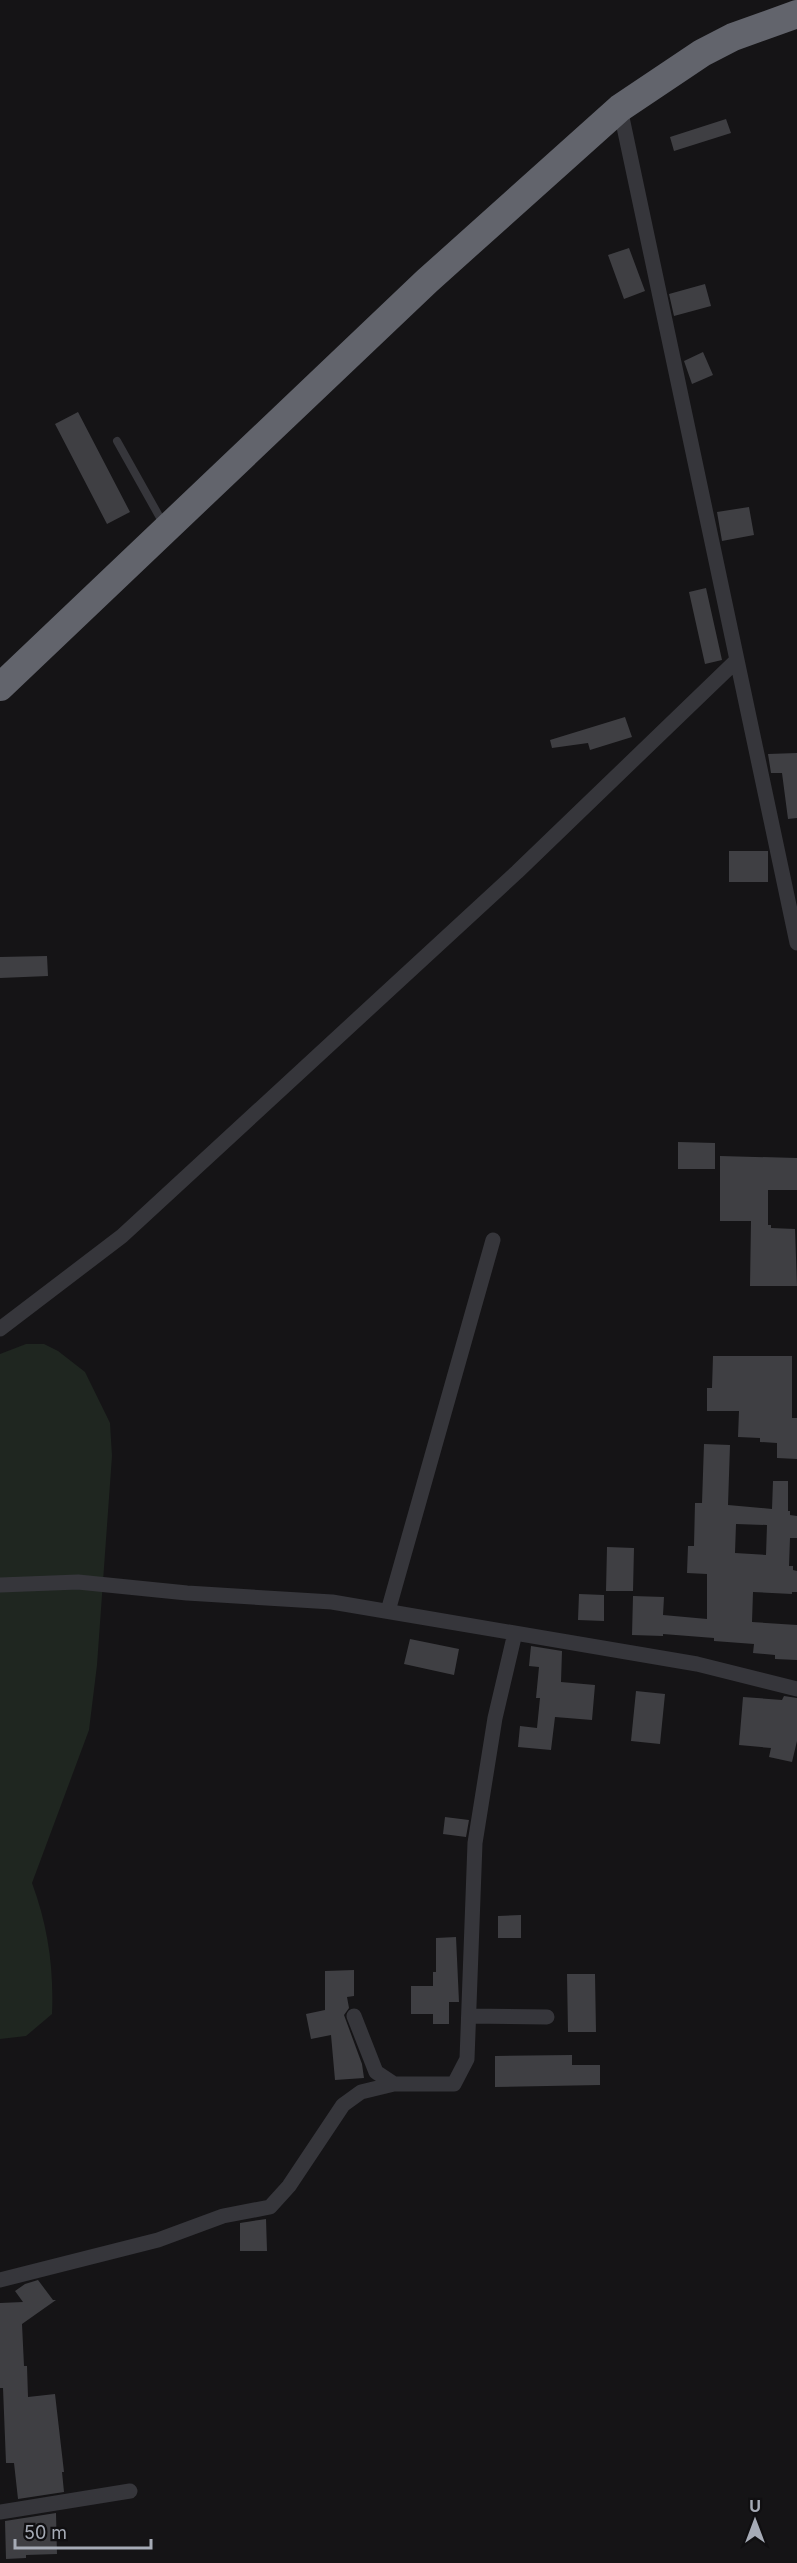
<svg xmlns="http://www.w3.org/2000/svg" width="797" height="2563" font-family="Inter,sans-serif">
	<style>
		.green { fill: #1f2620 }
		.building { fill: #3f3f43; fill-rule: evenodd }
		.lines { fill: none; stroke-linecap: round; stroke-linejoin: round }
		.lane { stroke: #36363b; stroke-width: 8 }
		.street { stroke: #36363b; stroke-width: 15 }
		.highway { stroke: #62646c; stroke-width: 28 }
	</style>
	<rect width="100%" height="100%" fill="#151416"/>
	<path class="green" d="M 26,1344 L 44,1344 L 58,1351 L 85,1372 L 110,1423 L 112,1456 L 97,1665 L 89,1730 L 32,1883 C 48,1926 54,1969 52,2014 L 26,2036 L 0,2039 L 0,1354 Z"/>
	<path class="building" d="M 726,119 L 731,133 L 674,151 L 670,137 Z
		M 629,248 L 645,291 L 624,299 L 608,255 Z
		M 705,284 L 711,306 L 674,316 L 669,294 Z
		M 703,352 L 713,375 L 692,384 L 684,361 Z
		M 78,412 L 130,512 L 107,524 L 55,424 Z
		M 749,507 L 754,535 L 722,541 L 717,512 Z
		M 706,588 L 722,660 L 705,664 L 689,592 Z
		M 625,717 L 632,737 L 590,750 L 588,743 L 552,748 L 550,740 Z
		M 797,753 L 797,818 L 788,819 L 782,773 L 771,773 L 768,754 Z
		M 729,851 L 768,851 L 768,882 L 729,882 Z
		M 47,956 L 48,976 L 0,978 L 0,957 Z
		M 678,1142 L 715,1143 L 715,1169 L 678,1169 Z
		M 720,1156 L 797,1158 L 797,1190 L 768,1190 L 768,1225 L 771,1225 L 771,1228 L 795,1229 L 797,1286 L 750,1286 L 751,1221 L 720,1221 Z
		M 713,1356 L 792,1356 L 792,1418 L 797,1418 L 797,1459 L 777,1458 L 777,1443 L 760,1442 L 760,1438 L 738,1437 L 739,1411 L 707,1411 L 707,1388 L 712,1388 Z
		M 704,1444 L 730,1445 L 728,1505 L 772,1509 L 773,1481 L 788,1481 L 788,1511 L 790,1511 L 790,1515 L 797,1516 L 797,1538 L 790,1538 L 789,1566 L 793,1566 L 793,1570 L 797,1571 L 797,1592 L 792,1592 L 792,1594 L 753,1592 L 752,1622 L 797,1625 L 797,1660 L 775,1659 L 775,1655 L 753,1653 L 754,1644 L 714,1641 L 714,1638 L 663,1634 L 663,1636 L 632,1635 L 633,1596 L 664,1597 L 663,1615 L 707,1619 L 707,1574 L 687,1573 L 688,1546 L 694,1546 L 695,1503 L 702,1503 ZM 736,1524 L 767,1525 L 766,1555 L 735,1553 Z
		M 607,1547 L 634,1548 L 633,1591 L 606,1591 Z
		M 579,1594 L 604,1595 L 604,1621 L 578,1620 Z
		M 410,1639 L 459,1649 L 454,1675 L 404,1664 Z
		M 531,1646 L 562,1651 L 561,1682 L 595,1685 L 592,1720 L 555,1717 L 551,1750 L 518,1747 L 520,1726 L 537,1728 L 540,1698 L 536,1698 L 539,1667 L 529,1666 Z
		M 636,1691 L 665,1694 L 660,1744 L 631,1741 Z
		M 784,1696 L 797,1698 L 797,1741 L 792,1762 L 769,1757 L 771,1748 L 739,1745 L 743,1697 L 782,1700 Z
		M 445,1817 L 469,1820 L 466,1837 L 443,1834 Z
		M 521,1915 L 521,1938 L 498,1938 L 498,1916 Z
		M 456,1937 L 459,2002 L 449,2002 L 449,2024 L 433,2024 L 433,2014 L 411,2014 L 411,1986 L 433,1986 L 433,1972 L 436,1972 L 436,1938 Z
		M 354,1970 L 354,1996 L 347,1997 L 349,2008 L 344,2015 L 362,2064 L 364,2078 L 335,2080 L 331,2035 L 311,2039 L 306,2014 L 325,2010 L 325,1971 Z
		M 567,1974 L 595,1974 L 596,2032 L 568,2032 Z
		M 572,2055 L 572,2065 L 600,2065 L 600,2085 L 495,2087 L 495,2056 Z
		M 266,2219 L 267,2251 L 240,2251 L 240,2223 Z
		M 38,2280 L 53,2300 L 56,2300 L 22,2324 L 24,2366 L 27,2366 L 28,2397 L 55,2394 L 64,2472 L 62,2472 L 64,2492 L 18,2499 L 14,2463 L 6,2463 L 3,2388 L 0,2388 L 0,2303 L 23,2302 L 15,2291 L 25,2284 Z
		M 56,2513 L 57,2554 L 26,2555 L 26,2558 L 6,2559 L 5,2521 Z"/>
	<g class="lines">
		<path class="lane" d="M 117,441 L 163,523"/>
		<path class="street" d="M 620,108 L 797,943
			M 0,1329 L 122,1236 L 517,872 L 737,660
			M 0,1585 L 78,1582 L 187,1593 L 332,1602 L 697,1664 L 797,1689
			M 388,1611 L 493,1240
			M 354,2016 L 376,2072 L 394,2084 L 454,2084 L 467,2059 L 475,1843 L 495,1718 L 515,1633
			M 469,2016 L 547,2017
			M 0,2280 L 158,2240 L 223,2216 L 270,2207 L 289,2186 L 343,2105 L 361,2092 L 394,2084
			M 0,2512 L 130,2491"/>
		<path class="highway" d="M 0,687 L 427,281 L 620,108 L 702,53 L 733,37 L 797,14"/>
	</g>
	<g transform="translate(755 2521)" stroke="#100f11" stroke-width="4.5" paint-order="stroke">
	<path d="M0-4.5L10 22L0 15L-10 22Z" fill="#a6abb6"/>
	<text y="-9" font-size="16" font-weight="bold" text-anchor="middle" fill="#a6abb6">U</text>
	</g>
	<path d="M15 2539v9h136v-9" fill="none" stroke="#a6abb6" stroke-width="3"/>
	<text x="24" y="2539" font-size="18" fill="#a6abb6" stroke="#100f11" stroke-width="4.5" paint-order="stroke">50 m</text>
</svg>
